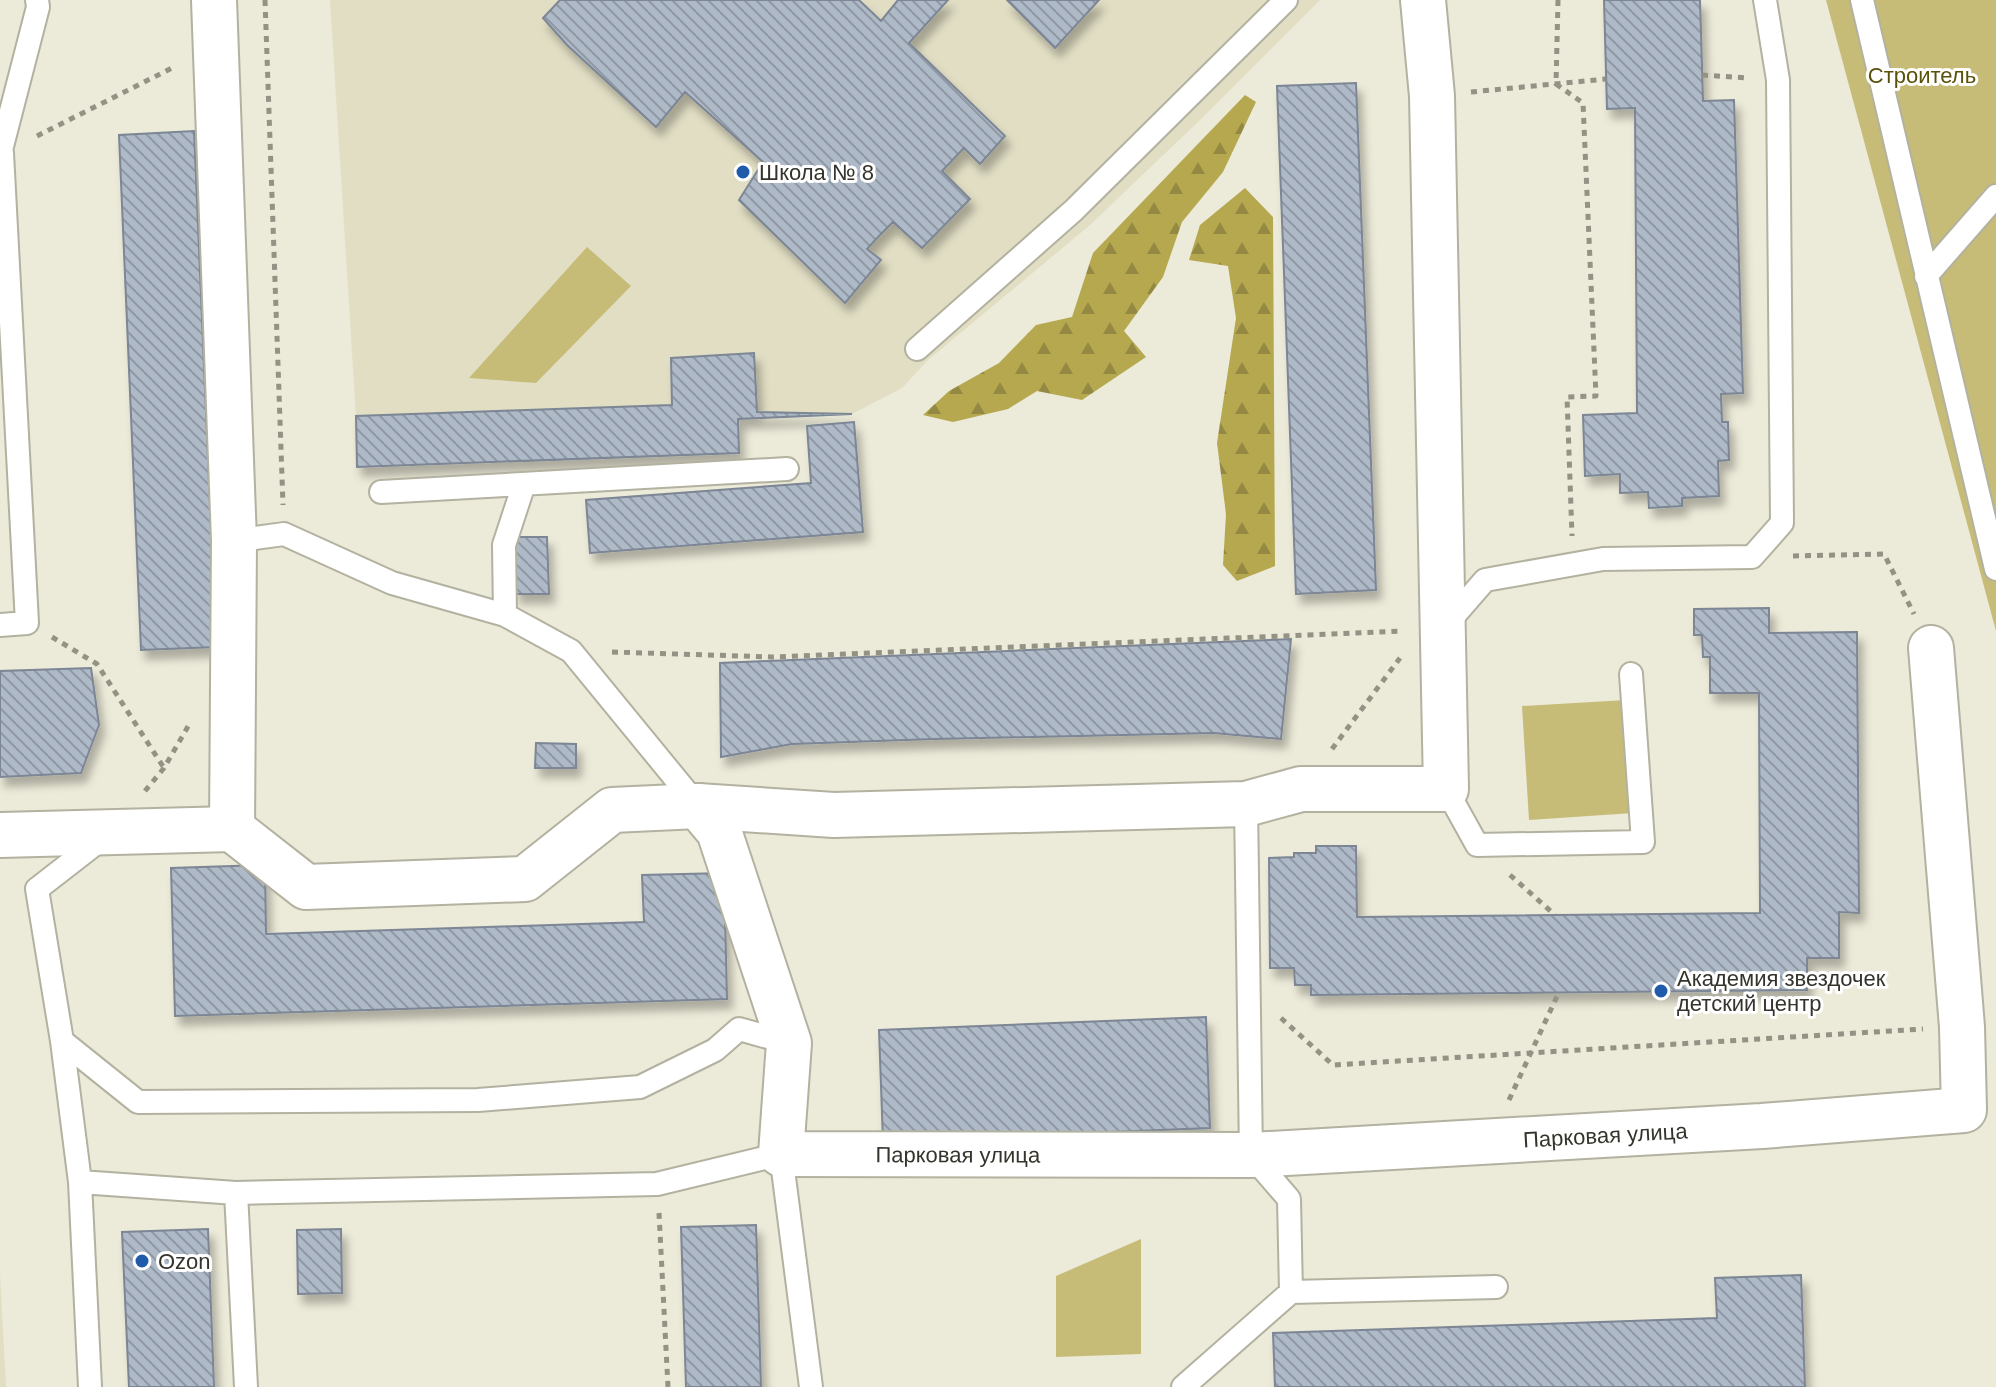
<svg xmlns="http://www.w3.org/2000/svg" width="1996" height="1387" font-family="Arial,sans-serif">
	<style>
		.built { fill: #e1dec4 }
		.green { fill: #c6bc78 }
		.forest { fill: url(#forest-firs) }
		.building { fill: url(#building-back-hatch); stroke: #7c8694; stroke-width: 2; filter: url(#shadow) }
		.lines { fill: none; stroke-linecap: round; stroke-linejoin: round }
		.service-casing { stroke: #b3b19f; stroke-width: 26 }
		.minor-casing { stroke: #b3b19f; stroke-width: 48 }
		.path { stroke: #939285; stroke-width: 5; stroke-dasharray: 6 6; stroke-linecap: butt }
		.service { stroke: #fff; stroke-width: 22 }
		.minor { stroke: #fff; stroke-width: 44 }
		.poi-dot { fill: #205aab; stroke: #fff; stroke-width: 3 }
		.labels { text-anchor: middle; stroke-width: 6; stroke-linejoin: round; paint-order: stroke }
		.park-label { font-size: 22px; fill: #5a510a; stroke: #fff }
		.poi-label { font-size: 22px; fill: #34332c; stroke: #fff; text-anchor: start }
		.street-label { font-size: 22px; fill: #34332c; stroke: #fff }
	</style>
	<defs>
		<pattern id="forest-firs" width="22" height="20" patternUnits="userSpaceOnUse" patternTransform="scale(2)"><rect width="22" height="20" fill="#b5a84f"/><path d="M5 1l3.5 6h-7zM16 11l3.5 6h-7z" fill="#948942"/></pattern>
		<pattern id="building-back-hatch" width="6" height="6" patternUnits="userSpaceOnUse" patternTransform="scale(2)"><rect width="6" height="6" fill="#afbac9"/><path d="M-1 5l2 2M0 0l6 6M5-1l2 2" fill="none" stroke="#8f98a3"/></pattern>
		<filter id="shadow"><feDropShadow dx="5" dy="9" stdDeviation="4" flood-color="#0004"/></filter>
	</defs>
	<rect width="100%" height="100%" fill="#ecead8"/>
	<path class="built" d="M 330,0 L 1320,0 L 1201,119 L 1090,225 L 928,360 L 902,388 L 852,414 L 757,412 L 753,353 L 672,358 L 672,405 L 356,416 Z
		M 0,1273 L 6,1387 L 0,1387 Z"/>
	<path class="green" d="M 1826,0 L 1996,0 L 1996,631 Z
		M 587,247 L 631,286 L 536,383 L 469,378 Z
		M 1626,700 L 1633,813 L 1529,820 L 1522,706 Z
		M 1141,1239 L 1141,1354 L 1056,1357 L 1056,1276 Z"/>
	<path class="forest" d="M 1245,95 L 1256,102 L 1223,172 L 1182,222 L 1163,277 L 1124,331 L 1146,357 L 1082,400 L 1037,391 L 1008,409 L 953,422 L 923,415 L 949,391 L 999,363 L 1036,325 L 1072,317 L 1093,253 Z
		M 1245,188 L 1273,217 L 1275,566 L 1237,581 L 1223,565 L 1226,514 L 1217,443 L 1236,318 L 1228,266 L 1189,260 L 1200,225 Z"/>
	<path class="building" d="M 560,0 L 859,0 L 881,21 L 898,0 L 948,0 L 909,43 L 1005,136 L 980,164 L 964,148 L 942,171 L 970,199 L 922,248 L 893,222 L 879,236 L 867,249 L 881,260 L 845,303 L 739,200 L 763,162 L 685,92 L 656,127 L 567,45 L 543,18 Z
		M 1007,0 L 1099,0 L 1055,48 Z
		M 1604,0 L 1700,0 L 1703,101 L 1734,100 L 1743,393 L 1721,394 L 1722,422 L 1728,422 L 1729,460 L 1718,461 L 1719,496 L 1682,498 L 1682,506 L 1649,508 L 1648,492 L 1620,493 L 1620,474 L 1585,476 L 1583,415 L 1637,413 L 1635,108 L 1607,109 Z
		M 1356,83 L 1376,590 L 1296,594 L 1277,86 Z
		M 194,131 L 216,647 L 141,650 L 119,135 Z
		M 754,353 L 757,412 L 852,414 L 738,419 L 739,453 L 357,467 L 356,416 L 672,405 L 671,358 Z
		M 854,422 L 863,532 L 590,553 L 586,500 L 811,483 L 807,426 Z
		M 514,537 L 547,537 L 549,594 L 515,594 Z
		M 1769,608 L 1769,633 L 1857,632 L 1859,913 L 1839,912 L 1839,958 L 1807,958 L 1807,990 L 1311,995 L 1311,985 L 1295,985 L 1294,968 L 1270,968 L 1269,858 L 1294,857 L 1294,853 L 1316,853 L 1316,846 L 1356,846 L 1357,917 L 1760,913 L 1759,693 L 1710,693 L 1710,657 L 1703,657 L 1702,635 L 1694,635 L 1694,609 Z
		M 1291,639 L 1281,739 L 1214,733 L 934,739 L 792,744 L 721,757 L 720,663 Z
		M 91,668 L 99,725 L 81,773 L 0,777 L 0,671 Z
		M 536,743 L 576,744 L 576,768 L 535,768 Z
		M 265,865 L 266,934 L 644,922 L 642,875 L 724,873 L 727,999 L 175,1016 L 171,868 Z
		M 1206,1017 L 1210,1128 L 883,1141 L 879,1030 Z
		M 756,1225 L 761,1387 L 686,1387 L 681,1227 Z
		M 208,1229 L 214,1387 L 129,1387 L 122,1232 Z
		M 341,1229 L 342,1293 L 298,1294 L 297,1230 Z
		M 1801,1275 L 1805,1387 L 1275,1387 L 1273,1333 L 1717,1318 L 1715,1278 Z"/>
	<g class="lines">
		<g class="service-casing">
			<path id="service" d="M 1862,0 L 1996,569
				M 0,154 L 38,7 L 37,0
				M 1926,276 L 1996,196
				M 917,349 L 1074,210 L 1286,0
				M 381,492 L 787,469
				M 234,541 L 284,534 L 392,583 L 505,615 L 571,651 L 698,806
				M 505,615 L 504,545 L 524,484
				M 0,625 L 27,623 L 2,153
				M 1445,626 L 1485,580 L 1603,559 L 1752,557 L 1782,523 L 1778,80 L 1765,0
				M 1446,789 L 1477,845 L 1643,842 L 1631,674
				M 1246,804 L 1251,1155 L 1289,1199 L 1291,1292 L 1496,1287
				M 104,837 L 37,889 L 62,1041 L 138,1102 L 478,1100 L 640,1087 L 715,1050 L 739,1029 L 789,1043
				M 62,1041 L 80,1182 L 236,1193 L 657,1184 L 781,1154 L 811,1387
				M 80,1182 L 90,1387
				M 236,1193 L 246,1387
				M 1183,1387 L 1291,1292"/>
		</g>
		<g class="minor-casing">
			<g id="minor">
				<path d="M 214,0 L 234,541 L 232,829 L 306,887 L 525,879 L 612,810 L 698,806 L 834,815 L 1246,804 L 1301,789 L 1446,789 L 1432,96 L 1423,0"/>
				<path id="s1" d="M 698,806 L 719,831 L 789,1043 L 781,1154 L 1251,1155 L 1762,1126 L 1964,1110 L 1962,1027 L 1931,648"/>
				<path d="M 0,835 L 232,829"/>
			</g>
		</g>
		<path class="path" d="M 265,0 L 283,505
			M 1558,0 L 1556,84 L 1583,103 L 1596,396 L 1567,397 L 1572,536
			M 1702,75 L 1749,78
			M 1471,92 L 1606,79
			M 37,136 L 174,67
			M 1793,556 L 1884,554 L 1914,614
			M 52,637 L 97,664 L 164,768
			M 612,652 L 772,657 L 1402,631
			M 1332,749 L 1400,658
			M 145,791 L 164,768 L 190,723
			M 1510,875 L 1555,915
			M 1281,1018 L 1333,1065 L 1923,1029
			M 1509,1100 L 1559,992
			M 659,1213 L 668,1387"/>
		<use href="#service" class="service"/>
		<use href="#minor" class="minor"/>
	</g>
	<g class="poi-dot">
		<circle cx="743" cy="172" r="8"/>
		<circle cx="1661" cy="991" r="8"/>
		<circle cx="142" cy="1261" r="8"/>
	</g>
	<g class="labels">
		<g class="park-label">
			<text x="1922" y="83">Строитель</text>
		</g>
		<g class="poi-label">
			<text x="759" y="180">Школа № 8</text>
			<text x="1677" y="986">Академия звездочек<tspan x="1677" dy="25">детский центр</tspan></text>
			<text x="158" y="1269">Ozon</text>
		</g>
		<g class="street-label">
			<text dy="8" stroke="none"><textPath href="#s1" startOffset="1192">Парковая улица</textPath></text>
			<text dy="8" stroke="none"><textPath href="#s1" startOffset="544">Парковая улица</textPath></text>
		</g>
	</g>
</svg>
